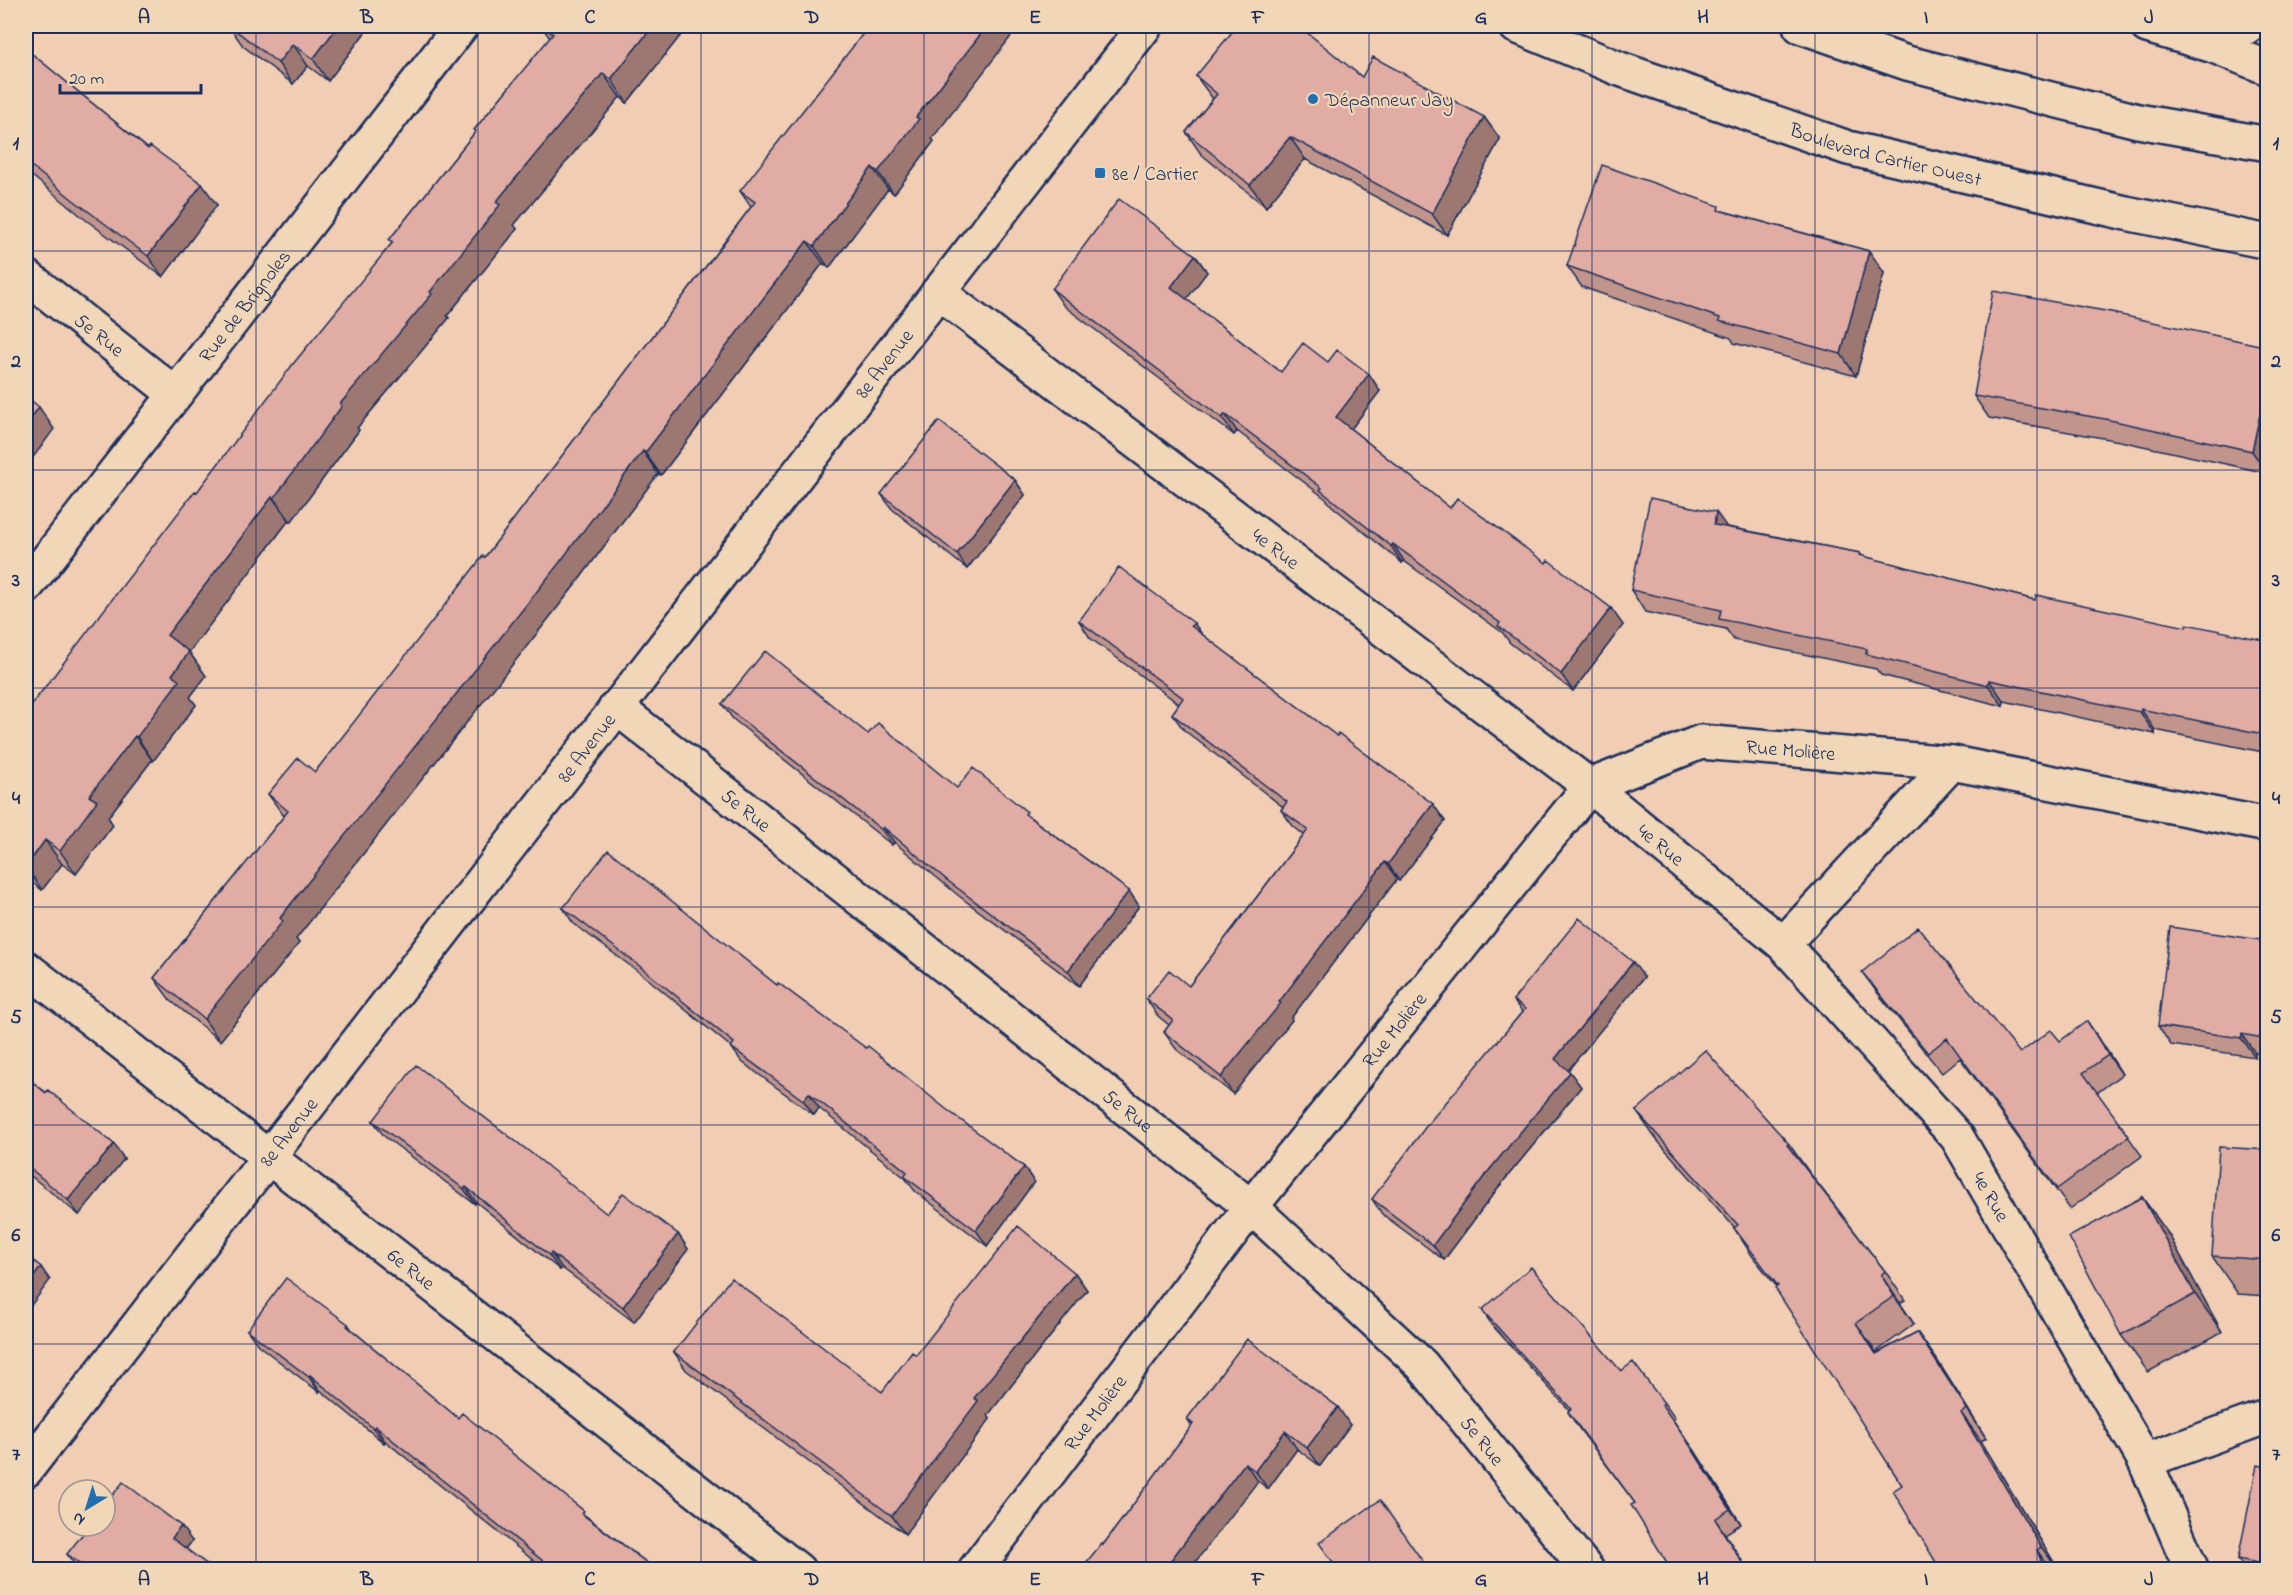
<svg xmlns="http://www.w3.org/2000/svg" width="2293" height="1595" font-family="'Indie Flower',sans-serif">
	<style>
		.lines { fill: none; stroke-linecap: round; stroke-linejoin: round }
		.minor-casing { stroke: #1b2f5e; stroke-width: 38 }
		.minor { stroke: #f1d6b8; stroke-width: 33 }
		.wall { fill: #c1948c; stroke: #1b2f5e; stroke-width: 1.5 }
		.shaded-wall { fill: #9d7872; stroke: #1b2f5e; stroke-width: 1.5 }
		.building { fill: #e0aca3; stroke: #1b2f5e; stroke-width: 1.5 }
		.grid { fill: none; stroke: #1b2f5e; stroke-width: 1.5; stroke-opacity: 0.55 }
		.poi-dot { fill: #1f6fb2; stroke: #f1d6b8; stroke-width: 2 }
		.labels { text-anchor: middle; stroke-width: 4.5; stroke-linejoin: round; paint-order: stroke }
		.poi-label { font-size: 20px; fill: #1b2f5e; stroke: #f1d6b8; text-anchor: start }
		.street-label { font-size: 20px; fill: #1b2f5e; stroke: #f1d6b8 }
		.neatline { fill: none; stroke: #1b2f5e; stroke-width: 2 }
		.grid-label { font-size: 20px; text-anchor: middle; font-weight: bold; fill: #1b2f5e }
	</style>
	<rect width="100%" height="100%" fill="#f1cdb4"/>
	<filter id="ink" filterUnits="userSpaceOnUse"><feTurbulence type="fractalNoise" baseFrequency=".0167" numOctaves="2"/><feDisplacementMap in="SourceGraphic" scale="12" xChannelSelector="R" yChannelSelector="G"/><feConvolveMatrix kernelMatrix="1 2 1 2 8 2 1 2 1" color-interpolation-filters="sRGB"/></filter>
	<g filter="url(#ink)">
		<g class="lines">
			<g class="minor-casing">
				<g id="minor">
					<path id="s1" d="M 1516,26 L 1620,69 L 1848,148 L 2126,213 L 2268,242"/>
					<path d="M 1800,26 L 1907,63 L 2138,121 L 2268,144"/>
					<path d="M 2147,26 L 2214,46 L 2268,68"/>
					<path d="M 2214,46 L 2249,26"/>
					<path id="s2" d="M 26,276 L 175,394"/>
					<path id="s3" d="M 938,292 L 1590,786 L 1783,944 L 1957,1137 L 2145,1461 L 2192,1570"/>
					<path id="s4" d="M 26,587 L 461,26"/>
					<path id="s5" d="M 616,707 L 1251,1207 L 1422,1365 L 1587,1570"/>
					<path d="M 1783,944 L 1952,763"/>
					<path id="s6" d="M 26,968 L 798,1570"/>
					<path d="M 2145,1461 L 2268,1416"/>
					<path id="s7" d="M 26,1470 L 1145,26"/>
					<path id="s8" d="M 975,1570 L 1251,1207 L 1590,786 L 1701,742 L 1952,763 L 2268,825"/>
				</g>
			</g>
			<use href="#minor" class="minor"/>
		</g>
		<path class="wall" d="M 229,26 L 370,26 L 328,81 L 308,66 L 293,84 L 243,46 Z
			M 541,26 L 688,26 L 627,103 L 620,97 L 514,225 L 517,229 L 447,316 L 449,318 L 357,428 L 359,430 L 291,522 L 289,520 L 189,652 L 206,676 L 190,697 L 196,705 L 153,761 L 152,760 L 108,817 L 113,825 L 76,874 L 62,864 L 42,890 L 26,878 L 26,712 L 392,243 L 389,240 L 476,131 L 474,130 L 550,38 Z
			M 26,49 L 217,205 L 163,277 L 86,220 L 26,171 Z
			M 1196,76 L 1362,77 L 1484,117 L 1500,139 L 1447,235 L 1305,159 L 1266,207 L 1201,154 L 1186,132 L 1213,99 Z
			M 932,139 L 934,141 L 894,194 L 888,189 L 829,268 L 823,263 L 661,475 L 658,474 L 575,585 L 296,939 L 299,943 L 220,1041 L 170,1000 L 154,978 L 284,816 L 268,794 L 315,772 L 485,557 L 751,207 L 740,191 Z
			M 1723,211 L 1869,251 L 1884,273 L 1856,376 L 1734,343 L 1731,338 L 1582,287 L 1567,266 Z
			M 1195,255 L 1207,272 L 1186,299 L 1281,372 L 1328,362 L 1369,374 L 1380,391 L 1351,429 L 1450,508 L 1623,625 L 1573,691 L 1510,643 L 1503,633 L 1404,561 L 1402,563 L 1332,506 L 1326,499 L 1237,431 L 1234,435 L 1064,306 L 1052,289 Z
			M 2118,315 L 2268,347 L 2267,473 L 2120,441 L 1989,418 L 1974,396 Z
			M 1015,480 L 1025,495 L 967,569 L 892,509 L 881,494 Z
			M 1728,527 L 1860,553 L 1862,556 L 2035,600 L 2186,627 L 2268,641 L 2268,753 L 2155,730 L 2155,734 L 2004,701 L 2003,706 L 1881,675 L 1876,669 L 1734,640 L 1726,629 L 1645,612 L 1631,590 Z
			M 1079,621 L 1203,635 L 1445,821 L 1399,881 L 1397,879 L 1291,1018 L 1292,1020 L 1233,1094 L 1176,1049 L 1164,1032 L 1169,1025 L 1158,1016 L 1146,999 L 1189,986 L 1304,835 L 1293,826 L 1281,810 L 1283,807 L 1184,730 L 1172,714 L 1179,704 L 1090,638 Z
			M 722,704 L 957,788 L 1031,818 L 1129,891 L 1139,906 L 1079,986 L 959,896 L 894,842 L 892,845 L 733,719 Z
			M 563,908 L 777,985 L 1024,1167 L 1034,1182 L 987,1246 L 915,1191 L 905,1178 L 819,1108 L 814,1115 L 742,1062 L 731,1047 L 648,979 L 573,923 Z
			M 2268,941 L 2268,1055 L 2255,1053 L 2255,1057 L 2171,1045 L 2158,1026 Z
			M 1862,972 L 2020,1053 L 2060,1041 L 2100,1040 L 2122,1074 L 2097,1093 L 2142,1156 L 2070,1209 L 1960,1058 L 1942,1073 L 1876,991 Z
			M 1644,977 L 1568,1070 L 1581,1087 L 1497,1189 L 1444,1260 L 1382,1214 L 1372,1199 L 1522,1012 L 1513,1000 Z
			M 26,1077 L 114,1144 L 124,1159 L 79,1215 L 26,1172 Z
			M 1636,1111 L 1789,1144 L 1809,1172 L 1885,1271 L 1905,1300 L 1900,1303 L 1914,1324 L 1876,1352 L 1877,1353 L 1917,1332 L 1937,1360 L 1986,1438 L 1981,1441 L 2058,1569 L 1940,1569 L 1902,1485 L 1777,1287 L 1753,1257 L 1734,1228 L 1735,1228 L 1656,1139 Z
			M 373,1121 L 607,1214 L 678,1234 L 688,1249 L 634,1322 L 562,1268 L 560,1270 L 476,1202 L 475,1204 L 384,1136 Z
			M 2268,1150 L 2268,1296 L 2238,1294 L 2212,1256 Z
			M 2142,1197 L 2169,1235 L 2222,1332 L 2148,1372 L 2121,1335 Z
			M 1075,1273 L 1087,1290 L 988,1415 L 990,1419 L 905,1534 L 686,1370 L 674,1352 L 882,1392 L 916,1355 Z
			M 1482,1310 L 1621,1371 L 1664,1403 L 1675,1418 L 1673,1420 L 1695,1451 L 1741,1524 L 1725,1534 L 1747,1569 L 1671,1569 L 1635,1503 L 1578,1427 L 1568,1412 L 1569,1410 L 1492,1325 Z
			M 348,1324 L 352,1330 L 458,1418 L 655,1569 L 544,1569 L 385,1441 L 384,1443 L 320,1390 L 319,1392 L 258,1345 L 247,1330 Z
			M 1187,1419 L 1350,1425 L 1320,1466 L 1297,1449 L 1268,1489 L 1258,1481 L 1103,1545 L 1192,1426 Z
			M 2268,1467 L 2268,1569 L 2245,1569 L 2238,1559 Z
			M 192,1541 L 186,1549 L 213,1569 L 78,1569 L 67,1554 Z"/>
		<path class="shaded-wall" d="M 338,26 L 370,26 L 328,81 L 313,59 Z
			M 653,26 L 688,26 L 627,103 L 611,79 Z
			M 987,26 L 1019,26 L 932,139 L 934,141 L 894,194 L 878,172 L 916,117 Z
			M 293,44 L 308,66 L 293,84 L 278,63 Z
			M 603,73 L 620,97 L 514,225 L 517,229 L 447,316 L 449,318 L 357,428 L 359,430 L 291,522 L 274,498 L 340,404 L 430,292 L 496,202 Z
			M 1484,117 L 1500,139 L 1447,235 L 1432,214 Z
			M 1290,137 L 1305,159 L 1266,207 L 1250,185 Z
			M 872,167 L 888,189 L 829,268 L 814,246 Z
			M 202,184 L 217,205 L 163,277 L 148,256 Z
			M 807,241 L 823,263 L 661,475 L 645,453 Z
			M 1869,251 L 1884,273 L 1856,376 L 1841,354 Z
			M 1195,255 L 1207,272 L 1183,304 L 1171,287 Z
			M 1369,374 L 1380,391 L 1347,434 L 1336,417 Z
			M 2268,378 L 2267,473 L 2252,451 Z
			M 39,407 L 54,429 L 26,467 L 26,425 Z
			M 1225,414 L 1237,431 L 1234,435 L 1222,418 Z
			M 643,451 L 658,474 L 575,585 L 296,939 L 299,943 L 220,1041 L 204,1019 L 280,918 Z
			M 1015,480 L 1025,495 L 967,569 L 957,554 Z
			M 272,497 L 289,520 L 184,659 L 167,635 Z
			M 1716,512 L 1731,533 L 1714,525 Z
			M 1393,544 L 1404,561 L 1402,563 L 1391,546 Z
			M 1611,608 L 1623,625 L 1573,691 L 1561,674 Z
			M 1194,623 L 1206,640 L 1191,626 Z
			M 189,652 L 206,676 L 190,697 L 196,705 L 153,761 L 137,737 L 172,675 Z
			M 1989,680 L 2004,701 L 2003,706 L 1988,685 Z
			M 2141,709 L 2155,730 L 2155,734 L 2140,712 Z
			M 135,736 L 152,760 L 108,817 L 113,825 L 76,874 L 60,851 L 89,796 Z
			M 1433,804 L 1445,821 L 1399,881 L 1388,864 Z
			M 883,827 L 894,842 L 892,845 L 882,830 Z
			M 45,840 L 62,864 L 42,890 L 26,867 Z
			M 1385,862 L 1397,879 L 1291,1018 L 1292,1020 L 1233,1094 L 1221,1077 Z
			M 1129,891 L 1139,906 L 1079,986 L 1068,971 Z
			M 1633,962 L 1644,977 L 1565,1074 L 1555,1059 Z
			M 2087,1021 L 2100,1040 L 2122,1074 L 2108,1055 Z
			M 2242,1034 L 2255,1053 L 2255,1057 L 2241,1038 Z
			M 1570,1072 L 1581,1087 L 1497,1189 L 1444,1260 L 1433,1245 L 1486,1174 Z
			M 809,1093 L 819,1108 L 814,1115 L 803,1100 Z
			M 114,1144 L 124,1159 L 79,1215 L 68,1200 Z
			M 1024,1167 L 1034,1182 L 987,1246 L 976,1230 Z
			M 466,1187 L 476,1202 L 475,1204 L 464,1189 Z
			M 2142,1197 L 2169,1235 L 2222,1332 L 2195,1294 Z
			M 678,1234 L 688,1249 L 634,1322 L 623,1307 Z
			M 551,1253 L 562,1268 L 560,1270 L 549,1255 Z
			M 41,1267 L 50,1280 L 26,1312 L 26,1287 Z
			M 1075,1273 L 1087,1290 L 988,1415 L 990,1419 L 905,1534 L 892,1516 L 974,1398 Z
			M 1881,1275 L 1900,1303 L 1914,1324 L 1894,1296 Z
			M 1856,1323 L 1876,1352 L 1896,1382 L 1876,1354 Z
			M 1917,1332 L 1937,1360 L 1986,1438 L 1967,1409 Z
			M 310,1375 L 320,1390 L 319,1392 L 309,1377 Z
			M 1338,1407 L 1350,1425 L 1320,1466 L 1307,1448 Z
			M 1961,1413 L 1981,1441 L 2058,1569 L 2041,1547 Z
			M 375,1426 L 385,1441 L 384,1443 L 373,1428 Z
			M 1285,1431 L 1297,1449 L 1268,1489 L 1255,1471 Z
			M 1684,1436 L 1695,1451 L 1741,1524 L 1730,1509 Z
			M 1245,1463 L 1258,1481 L 1190,1569 L 1164,1569 Z
			M 1715,1519 L 1725,1534 L 1747,1569 L 1746,1569 Z
			M 181,1526 L 192,1541 L 183,1553 L 172,1538 Z
			M 2037,1550 L 2050,1569 L 2044,1569 Z"/>
		<path class="building" d="M 230,26 L 338,26 L 313,59 L 293,44 L 278,63 Z
			M 542,26 L 653,26 L 611,79 L 603,73 L 496,202 L 500,205 L 430,292 L 432,294 L 340,404 L 342,406 L 274,498 L 272,497 L 167,635 L 189,652 L 172,675 L 179,681 L 137,737 L 135,736 L 89,796 L 97,801 L 60,851 L 45,840 L 26,867 L 26,712 L 195,491 L 197,492 L 293,364 L 393,242 L 389,240 L 476,131 L 474,130 L 553,34 Z
			M 869,26 L 987,26 L 916,117 L 919,119 L 878,172 L 872,167 L 814,246 L 807,241 L 645,453 L 643,451 L 560,562 L 280,918 L 283,921 L 204,1019 L 154,978 L 288,811 L 268,794 L 298,758 L 315,772 L 483,556 L 485,557 L 755,202 L 740,191 Z
			M 1237,26 L 1299,26 L 1362,77 L 1373,57 L 1484,117 L 1432,214 L 1290,137 L 1250,185 L 1186,132 L 1217,94 L 1196,76 Z
			M 26,49 L 148,149 L 150,146 L 202,184 L 148,256 L 72,199 L 26,162 Z
			M 1602,165 L 1719,206 L 1718,210 L 1869,251 L 1841,354 L 1719,321 L 1720,318 L 1567,266 Z
			M 1119,199 L 1195,255 L 1171,287 L 1281,372 L 1303,343 L 1328,362 L 1337,350 L 1369,374 L 1336,417 L 1450,508 L 1457,498 L 1546,563 L 1548,560 L 1611,608 L 1561,674 L 1498,626 L 1500,623 L 1393,544 L 1391,546 L 1320,490 L 1322,488 L 1225,414 L 1222,418 L 1052,289 Z
			M 1993,291 L 2116,313 L 2116,314 L 2268,347 L 2268,378 L 2252,451 L 2105,419 L 1974,396 Z
			M 26,396 L 39,407 L 26,425 Z
			M 939,421 L 1015,480 L 957,554 L 881,494 Z
			M 1650,498 L 1716,512 L 1714,525 L 1860,553 L 1859,555 L 2035,600 L 2036,595 L 2186,627 L 2187,624 L 2268,641 L 2268,735 L 2141,709 L 2140,712 L 1989,680 L 1988,685 L 1866,654 L 1867,649 L 1719,619 L 1721,610 L 1631,590 Z
			M 1119,567 L 1194,623 L 1191,626 L 1337,736 L 1338,733 L 1433,804 L 1388,864 L 1385,862 L 1279,1002 L 1281,1003 L 1221,1077 L 1164,1032 L 1173,1020 L 1146,999 L 1169,970 L 1189,986 L 1308,830 L 1281,810 L 1287,802 L 1172,714 L 1183,698 L 1079,621 Z
			M 765,651 L 868,734 L 878,723 L 957,788 L 973,768 L 1027,812 L 1025,814 L 1129,891 L 1068,971 L 948,881 L 883,827 L 882,830 L 722,704 Z
			M 608,850 L 777,985 L 778,983 L 866,1048 L 868,1046 L 946,1109 L 1024,1167 L 976,1230 L 904,1176 L 907,1172 L 809,1093 L 803,1100 L 731,1047 L 734,1043 L 637,964 L 563,908 Z
			M 1579,918 L 1633,962 L 1555,1059 L 1570,1072 L 1486,1174 L 1433,1245 L 1372,1199 L 1427,1125 L 1525,1009 L 1513,1000 Z
			M 1918,927 L 2020,1053 L 2051,1030 L 2060,1041 L 2087,1021 L 2108,1055 L 2083,1073 L 2129,1136 L 2057,1189 L 1947,1038 L 1928,1053 L 1862,972 Z
			M 2170,927 L 2268,941 L 2268,1039 L 2242,1034 L 2241,1038 L 2158,1026 Z
			M 1705,1050 L 1789,1144 L 1787,1145 L 1885,1271 L 1881,1275 L 1894,1296 L 1856,1323 L 1876,1354 L 1917,1332 L 1967,1409 L 1961,1413 L 2041,1547 L 2037,1550 L 2044,1569 L 1940,1569 L 1893,1491 L 1902,1485 L 1775,1288 L 1778,1286 L 1734,1228 L 1738,1225 L 1636,1111 Z
			M 416,1065 L 535,1156 L 607,1214 L 623,1193 L 678,1234 L 623,1307 L 551,1253 L 549,1255 L 466,1187 L 464,1189 L 373,1121 Z
			M 26,1077 L 46,1093 L 48,1090 L 114,1144 L 68,1200 L 26,1165 Z
			M 2219,1147 L 2268,1150 L 2268,1260 L 2212,1256 Z
			M 2142,1197 L 2195,1294 L 2121,1335 L 2069,1237 Z
			M 1018,1226 L 1075,1273 L 974,1398 L 978,1401 L 892,1516 L 674,1352 L 731,1278 L 882,1392 L 912,1352 L 916,1355 Z
			M 26,1255 L 41,1267 L 26,1287 Z
			M 1531,1267 L 1621,1371 L 1633,1362 L 1664,1403 L 1662,1405 L 1684,1436 L 1730,1509 L 1715,1519 L 1746,1569 L 1671,1569 L 1631,1505 L 1635,1503 L 1568,1412 L 1571,1409 L 1482,1310 Z
			M 286,1278 L 348,1324 L 347,1326 L 458,1418 L 462,1413 L 584,1511 L 582,1514 L 655,1569 L 553,1569 L 375,1426 L 373,1428 L 310,1375 L 309,1377 L 247,1330 Z
			M 1247,1339 L 1338,1407 L 1307,1448 L 1285,1431 L 1255,1471 L 1245,1463 L 1164,1569 L 1081,1569 L 1102,1543 L 1103,1545 L 1193,1424 L 1187,1419 Z
			M 2257,1465 L 2268,1467 L 2268,1565 L 2238,1559 Z
			M 123,1482 L 181,1526 L 172,1538 L 213,1569 L 88,1569 L 67,1554 L 89,1526 L 105,1526 L 105,1505 Z
			M 1380,1500 L 1428,1569 L 1338,1569 L 1319,1543 Z"/>
	</g>
	<path class="grid" d="M 256,26 L 256,1570M 478,26 L 478,1570M 701,26 L 701,1570M 924,26 L 924,1570M 1146,26 L 1146,1570M 1369,26 L 1369,1570M 1592,26 L 1592,1570M 1815,26 L 1815,1570M 2037,26 L 2037,1570M 26,251 L 2268,251M 26,470 L 2268,470M 26,688 L 2268,688M 26,907 L 2268,907M 26,1125 L 2268,1125M 26,1344 L 2268,1344"/>
	<g class="poi-dot">
		<circle cx="1313" cy="99" r="6"/>
		<rect x="1094" y="167" width="12" height="12" rx="3"/>
	</g>
	<g class="labels">
		<g class="poi-label">
			<text x="1325" y="106">Dépanneur Jay</text>
			<text x="1112" y="180">8e / Cartier</text>
		</g>
		<g class="street-label">
			<text dy="7" stroke="none"><textPath href="#s1" startOffset="392">Boulevard Cartier Ouest</textPath></text>
			<text dy="7" stroke="none"><textPath href="#s4" startOffset="356">Rue de Brignoles</textPath></text>
			<text dy="7" stroke="none"><textPath href="#s2" startOffset="94">5e Rue</textPath></text>
			<text dy="7" stroke="none"><textPath href="#s7" startOffset="1400">8e Avenue</textPath></text>
			<text dy="7" stroke="none"><textPath href="#s3" startOffset="424">4e Rue</textPath></text>
			<text dy="7" stroke="none"><textPath href="#s7" startOffset="914">8e Avenue</textPath></text>
			<text dy="7" stroke="none"><textPath href="#s8" startOffset="1206">Rue Molière</textPath></text>
			<text dy="7" stroke="none"><textPath href="#s5" startOffset="166">5e Rue</textPath></text>
			<text dy="7" stroke="none"><textPath href="#s3" startOffset="910">4e Rue</textPath></text>
			<text dy="7" stroke="none"><textPath href="#s8" startOffset="684">Rue Molière</textPath></text>
			<text dy="7" stroke="none"><textPath href="#s5" startOffset="652">5e Rue</textPath></text>
			<text dy="7" stroke="none"><textPath href="#s7" startOffset="428">8e Avenue</textPath></text>
			<text dy="7" stroke="none"><textPath href="#s3" startOffset="1396">4e Rue</textPath></text>
			<text dy="7" stroke="none"><textPath href="#s6" startOffset="489">6e Rue</textPath></text>
			<text dy="7" stroke="none"><textPath href="#s8" startOffset="198">Rue Molière</textPath></text>
			<text dy="7" stroke="none"><textPath href="#s5" startOffset="1138">5e Rue</textPath></text>
		</g>
	</g>
	<rect width="2293" height="1595" fill="none" stroke="#f1d6b8" stroke-width="66"/>
	<g transform="translate(87 1508) rotate(218)"><circle r="28" fill="#f1d6b8" stroke="#9b9394" stroke-width="1.5"/>
	<path d="M0-4.5L10 22L0 15L-10 22Z" fill="#1f6fb2"/>
	<text y="-9" font-size="16" font-weight="bold" text-anchor="middle" fill="#1b2f5e">N</text>
	</g>
	<path d="M60 84v9h141v-9" fill="none" stroke="#1b2f5e" stroke-width="3"/>
	<text x="69" y="84" font-size="18" fill="#1b2f5e" stroke="#f1d6b8" stroke-width="4.5" paint-order="stroke">20 m</text>
	<rect x="33" y="33" width="2227" height="1529" class="neatline"/>
	<g class="grid-label">
		<text x="144" y="23">A</text>
		<text x="367" y="23">B</text>
		<text x="590" y="23">C</text>
		<text x="812" y="23">D</text>
		<text x="1035" y="23">E</text>
		<text x="1258" y="23">F</text>
		<text x="1481" y="23">G</text>
		<text x="1703" y="23">H</text>
		<text x="1926" y="23">I</text>
		<text x="2149" y="23">J</text>
		<text x="16" y="149">1</text>
		<text x="2276" y="149">1</text>
		<text x="16" y="367">2</text>
		<text x="2276" y="367">2</text>
		<text x="16" y="586">3</text>
		<text x="2276" y="586">3</text>
		<text x="16" y="804">4</text>
		<text x="2276" y="804">4</text>
		<text x="16" y="1023">5</text>
		<text x="2276" y="1023">5</text>
		<text x="16" y="1241">6</text>
		<text x="2276" y="1241">6</text>
		<text x="16" y="1460">7</text>
		<text x="2276" y="1460">7</text>
		<text x="144" y="1585">A</text>
		<text x="367" y="1585">B</text>
		<text x="590" y="1585">C</text>
		<text x="812" y="1585">D</text>
		<text x="1035" y="1585">E</text>
		<text x="1258" y="1585">F</text>
		<text x="1481" y="1585">G</text>
		<text x="1703" y="1585">H</text>
		<text x="1926" y="1585">I</text>
		<text x="2149" y="1585">J</text>
	</g>
</svg>
